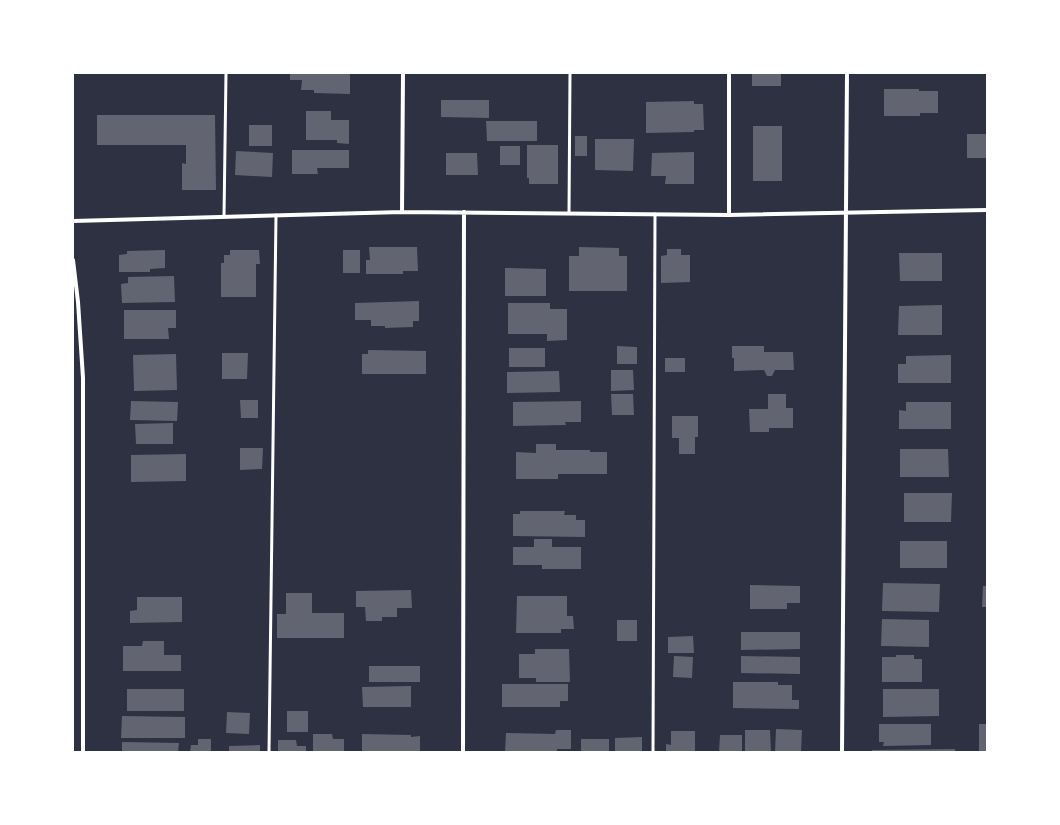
<svg xmlns="http://www.w3.org/2000/svg" width="1060" height="825" font-family="Mulish,sans-serif">
	<style>
		.building { fill: #626471 }
		.lines { fill: none; stroke-linecap: round; stroke-linejoin: round }
		.service { stroke: #fff; stroke-width: 3 }
		.minor { stroke: #fff; stroke-width: 4 }
	</style>
	<rect width="100%" height="100%" fill="#2d3142"/>
	<path class="building" d="M 290,73 L 350,73 L 350,94 L 314,93 L 314,90 L 301,90 L 302,80 L 290,80 Z
		M 752,73 L 781,73 L 781,86 L 752,86 Z
		M 884,89 L 919,89 L 919,91 L 938,91 L 938,113 L 920,113 L 920,116 L 884,116 Z
		M 441,100 L 489,100 L 489,118 L 441,117 Z
		M 694,101 L 694,104 L 703,104 L 704,130 L 694,130 L 694,132 L 646,133 L 646,102 Z
		M 306,111 L 331,111 L 331,120 L 349,120 L 349,144 L 337,143 L 337,140 L 306,140 Z
		M 97,115 L 215,115 L 216,190 L 182,190 L 182,163 L 186,164 L 186,145 L 97,145 Z
		M 486,121 L 537,121 L 537,141 L 487,141 Z
		M 249,125 L 272,125 L 272,146 L 249,146 Z
		M 753,126 L 782,126 L 782,181 L 753,181 Z
		M 967,134 L 987,134 L 987,158 L 967,158 Z
		M 575,136 L 587,136 L 587,156 L 575,156 Z
		M 595,139 L 634,139 L 633,171 L 595,170 Z
		M 527,145 L 558,145 L 558,184 L 529,184 L 529,178 L 527,178 Z
		M 500,146 L 520,146 L 520,165 L 500,165 Z
		M 292,150 L 349,150 L 349,168 L 317,168 L 318,174 L 292,174 Z
		M 236,151 L 273,153 L 272,177 L 235,175 Z
		M 694,152 L 694,184 L 665,184 L 666,176 L 651,176 L 652,153 Z
		M 446,153 L 477,153 L 478,175 L 446,175 Z
		M 369,247 L 417,247 L 418,271 L 403,271 L 403,274 L 366,274 L 366,260 L 370,260 Z
		M 579,247 L 619,248 L 619,256 L 627,256 L 627,291 L 569,291 L 569,256 L 579,256 Z
		M 667,249 L 681,249 L 681,255 L 690,255 L 690,282 L 661,283 L 661,256 L 667,255 Z
		M 165,250 L 165,268 L 150,269 L 150,272 L 119,272 L 119,255 L 127,254 L 127,251 Z
		M 230,250 L 259,250 L 260,264 L 256,264 L 256,297 L 221,297 L 221,263 L 224,263 L 224,255 L 230,255 Z
		M 343,250 L 360,250 L 360,273 L 343,273 Z
		M 899,253 L 942,253 L 942,281 L 900,281 Z
		M 505,268 L 546,269 L 546,296 L 505,296 Z
		M 174,276 L 175,302 L 122,303 L 121,284 L 128,283 L 128,277 Z
		M 419,301 L 419,321 L 413,321 L 413,327 L 385,328 L 385,326 L 371,326 L 371,320 L 355,320 L 355,303 Z
		M 508,303 L 550,303 L 550,309 L 567,309 L 567,340 L 547,341 L 547,334 L 508,334 Z
		M 942,305 L 942,335 L 898,335 L 899,306 Z
		M 124,310 L 176,310 L 176,328 L 168,328 L 169,339 L 124,339 Z
		M 617,346 L 637,347 L 637,364 L 617,364 Z
		M 732,346 L 764,346 L 764,352 L 793,352 L 794,370 L 775,370 L 772,376 L 767,376 L 764,370 L 734,371 L 734,358 L 732,358 Z
		M 509,348 L 545,348 L 545,367 L 509,367 Z
		M 368,350 L 426,351 L 426,374 L 362,374 L 362,354 L 368,354 Z
		M 222,353 L 248,353 L 247,379 L 222,379 Z
		M 176,354 L 177,390 L 134,391 L 133,355 Z
		M 951,355 L 951,383 L 898,383 L 898,364 L 906,364 L 906,356 Z
		M 665,358 L 685,358 L 685,372 L 665,372 Z
		M 611,370 L 633,370 L 634,390 L 611,391 Z
		M 559,371 L 560,392 L 507,393 L 507,372 Z
		M 611,394 L 633,394 L 634,415 L 612,415 Z
		M 768,394 L 786,394 L 786,408 L 793,408 L 793,428 L 769,428 L 769,432 L 750,432 L 749,409 L 768,409 Z
		M 240,400 L 258,400 L 258,418 L 241,418 Z
		M 131,401 L 178,402 L 177,421 L 130,420 Z
		M 581,401 L 581,422 L 565,422 L 566,425 L 513,426 L 513,402 Z
		M 906,402 L 951,402 L 951,429 L 899,429 L 899,410 L 906,411 Z
		M 672,416 L 698,416 L 698,437 L 695,437 L 695,454 L 679,454 L 679,438 L 672,438 Z
		M 173,423 L 173,444 L 136,444 L 135,424 Z
		M 536,444 L 556,444 L 556,450 L 590,450 L 590,452 L 607,452 L 607,474 L 558,474 L 558,479 L 516,479 L 516,452 L 536,453 Z
		M 240,448 L 263,448 L 262,469 L 240,470 Z
		M 900,449 L 948,449 L 949,477 L 900,477 Z
		M 186,454 L 186,481 L 131,482 L 131,455 Z
		M 904,493 L 952,493 L 951,522 L 904,522 Z
		M 520,511 L 565,511 L 564,515 L 576,515 L 576,520 L 585,520 L 585,537 L 513,536 L 513,514 L 520,514 Z
		M 534,539 L 552,539 L 552,547 L 581,547 L 581,569 L 542,569 L 542,565 L 513,565 L 513,547 L 534,547 Z
		M 900,541 L 947,541 L 947,568 L 900,568 Z
		M 883,583 L 940,584 L 939,612 L 882,611 Z
		M 750,585 L 800,586 L 800,603 L 787,603 L 787,609 L 750,609 Z
		M 983,586 L 987,586 L 987,607 L 982,607 Z
		M 411,590 L 412,608 L 397,608 L 397,617 L 382,617 L 382,621 L 366,621 L 365,607 L 356,607 L 356,591 Z
		M 286,593 L 312,593 L 312,613 L 344,613 L 344,638 L 277,638 L 277,614 L 286,614 Z
		M 517,596 L 567,596 L 567,616 L 573,616 L 574,629 L 561,629 L 561,633 L 516,633 Z
		M 137,597 L 182,597 L 182,622 L 130,623 L 130,611 L 137,610 Z
		M 882,619 L 929,620 L 929,647 L 881,646 Z
		M 617,620 L 637,620 L 637,641 L 617,641 Z
		M 741,632 L 800,632 L 800,649 L 741,650 Z
		M 693,636 L 694,653 L 668,653 L 668,637 Z
		M 143,641 L 164,641 L 164,655 L 181,655 L 181,671 L 123,671 L 123,646 L 142,646 Z
		M 535,649 L 569,649 L 570,682 L 536,682 L 536,678 L 519,678 L 519,654 L 535,654 Z
		M 896,655 L 914,655 L 914,659 L 922,659 L 922,682 L 882,682 L 882,657 L 896,657 Z
		M 674,656 L 693,657 L 692,678 L 673,677 Z
		M 741,656 L 800,657 L 800,674 L 741,673 Z
		M 369,666 L 420,666 L 420,682 L 369,682 Z
		M 733,682 L 778,682 L 778,685 L 792,685 L 792,700 L 799,700 L 799,709 L 733,708 Z
		M 502,684 L 568,684 L 568,701 L 560,701 L 560,707 L 502,707 Z
		M 411,686 L 411,707 L 363,707 L 362,687 Z
		M 127,689 L 184,689 L 184,711 L 127,711 Z
		M 883,689 L 939,689 L 939,716 L 883,717 Z
		M 287,711 L 308,711 L 308,732 L 287,732 Z
		M 227,712 L 250,713 L 249,734 L 226,733 Z
		M 122,716 L 185,717 L 185,738 L 121,738 Z
		M 879,724 L 931,724 L 931,745 L 883,746 L 884,742 L 879,742 Z
		M 979,724 L 987,724 L 987,752 L 979,752 Z
		M 776,729 L 802,730 L 801,752 L 775,752 Z
		M 556,730 L 571,730 L 571,749 L 557,749 L 557,752 L 505,752 L 506,733 L 555,734 Z
		M 745,730 L 770,730 L 771,752 L 745,752 Z
		M 671,731 L 695,731 L 695,752 L 666,752 L 666,744 L 671,745 Z
		M 313,734 L 332,734 L 333,739 L 344,739 L 344,752 L 313,752 Z
		M 362,734 L 411,735 L 411,737 L 420,736 L 420,752 L 362,752 Z
		M 720,735 L 742,735 L 742,752 L 719,752 Z
		M 642,737 L 642,752 L 615,752 L 615,738 Z
		M 198,739 L 211,739 L 211,752 L 190,752 L 191,745 L 198,745 Z
		M 581,739 L 609,739 L 609,752 L 581,752 Z
		M 278,740 L 296,740 L 297,746 L 306,746 L 306,752 L 278,752 Z
		M 122,742 L 179,743 L 178,752 L 122,752 Z
		M 260,745 L 260,752 L 229,752 L 229,746 Z
		M 955,749 L 955,752 L 872,752 L 872,750 Z"/>
	<g class="lines">
		<path class="service" d="M 569,213 L 570,73
			M 224,217 L 226,73
			M 269,752 L 276,215
			M 653,752 L 655,214"/>
		<path class="minor" d="M 402,212 L 403,73
			M 729,215 L 729,73
			M 73,221 L 402,212 L 729,215 L 987,210
			M 73,260 L 78,302 L 83,378 L 83,752
			M 463,752 L 464,212
			M 842,752 L 847,73"/>
	</g>
	<rect width="1060" height="825" fill="none" stroke="#ffffff" stroke-width="148"/>
</svg>
